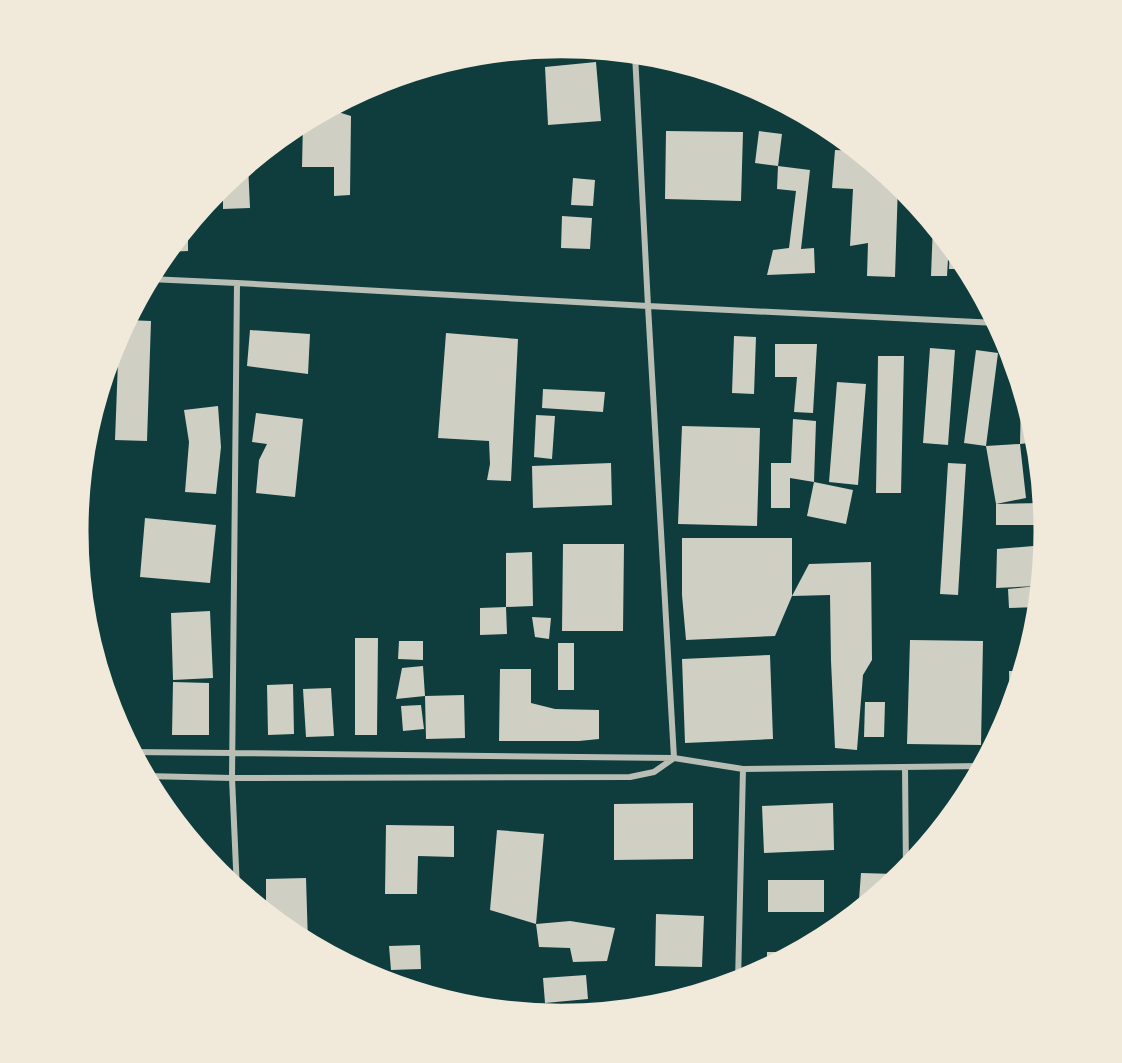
<svg xmlns="http://www.w3.org/2000/svg" width="1122" height="1063" font-family="Rubik,sans-serif">
	<style>
		.building { fill: #cfcfc3 }
		.lines { fill: none; stroke-linecap: round; stroke-linejoin: round }
		.minor { stroke: #b8beb3; stroke-width: 6 }
		.rim { fill: none; stroke: #f1e9da; stroke-width: 3 }
	</style>
	<rect width="100%" height="100%" fill="#0f3d3e"/>
	<path class="building" d="M 596,62 L 601,121 L 548,125 L 545,67 Z
		M 328,109 L 351,116 L 350,195 L 334,196 L 334,167 L 302,167 L 303,122 Z
		M 666,131 L 743,132 L 741,201 L 665,199 Z
		M 759,131 L 782,134 L 778,166 L 810,170 L 801,249 L 814,248 L 815,273 L 767,275 L 773,250 L 789,248 L 796,191 L 777,189 L 778,166 L 755,163 Z
		M 835,150 L 858,151 L 871,161 L 870,165 L 876,165 L 898,184 L 895,277 L 867,276 L 868,243 L 850,246 L 853,189 L 832,188 Z
		M 248,164 L 250,208 L 223,209 L 223,185 Z
		M 573,178 L 595,180 L 593,206 L 571,205 Z
		M 562,216 L 592,218 L 590,249 L 561,248 Z
		M 933,224 L 949,243 L 947,276 L 931,276 Z
		M 188,226 L 188,251 L 166,252 Z
		M 950,245 L 964,262 L 968,269 L 949,269 Z
		M 127,320 L 151,321 L 147,441 L 115,440 L 119,335 Z
		M 250,330 L 310,334 L 308,374 L 247,366 Z
		M 446,333 L 518,339 L 511,481 L 487,480 L 490,464 L 489,441 L 438,438 Z
		M 734,336 L 756,337 L 754,394 L 732,393 Z
		M 775,344 L 817,344 L 813,413 L 794,412 L 797,377 L 775,377 Z
		M 930,348 L 955,350 L 948,445 L 923,443 Z
		M 976,350 L 998,353 L 986,446 L 1020,444 L 1026,498 L 996,504 L 986,446 L 964,443 Z
		M 878,356 L 904,356 L 901,493 L 876,493 Z
		M 837,382 L 866,384 L 858,485 L 829,482 Z
		M 543,389 L 605,392 L 603,412 L 542,408 Z
		M 1021,396 L 1024,396 L 1037,442 L 1020,444 Z
		M 218,406 L 221,447 L 216,494 L 185,492 L 189,442 L 184,410 Z
		M 256,413 L 303,419 L 295,497 L 256,493 L 259,460 L 267,444 L 252,442 Z
		M 536,415 L 555,416 L 552,459 L 534,457 Z
		M 793,419 L 816,421 L 814,482 L 790,478 L 790,508 L 771,508 L 771,463 L 791,463 Z
		M 682,426 L 760,428 L 757,526 L 678,524 Z
		M 611,463 L 612,505 L 533,508 L 532,466 Z
		M 948,463 L 966,464 L 958,595 L 940,594 Z
		M 814,482 L 853,490 L 846,524 L 807,516 Z
		M 1043,503 L 1046,532 L 1045,542 L 1036,542 L 1035,525 L 996,525 L 996,504 Z
		M 145,518 L 216,525 L 210,583 L 140,577 Z
		M 682,538 L 792,538 L 792,596 L 809,564 L 871,562 L 872,660 L 863,675 L 857,750 L 835,748 L 831,661 L 830,595 L 792,596 L 775,636 L 686,640 L 682,595 Z
		M 563,544 L 624,544 L 623,631 L 562,631 Z
		M 1045,545 L 1039,607 L 1009,608 L 1008,589 L 1036,586 L 996,588 L 997,549 Z
		M 532,552 L 533,606 L 506,607 L 506,553 Z
		M 506,607 L 507,634 L 480,635 L 480,608 Z
		M 210,611 L 213,678 L 173,680 L 171,613 Z
		M 532,617 L 551,618 L 549,639 L 535,637 Z
		M 1032,623 L 1037,623 L 1032,640 Z
		M 355,638 L 378,638 L 377,735 L 355,735 Z
		M 910,640 L 983,641 L 981,745 L 907,744 Z
		M 399,641 L 423,641 L 423,660 L 398,659 Z
		M 558,643 L 574,643 L 574,690 L 558,690 Z
		M 770,655 L 773,739 L 685,743 L 682,659 Z
		M 423,666 L 425,696 L 464,695 L 465,738 L 426,739 L 425,696 L 396,699 L 402,668 Z
		M 500,669 L 531,669 L 531,703 L 555,709 L 599,710 L 599,739 L 579,741 L 499,741 Z
		M 1009,671 L 1023,671 L 1010,713 Z
		M 173,682 L 209,683 L 209,735 L 172,735 Z
		M 293,684 L 294,734 L 268,735 L 267,685 Z
		M 331,688 L 334,736 L 306,737 L 303,689 Z
		M 865,702 L 885,702 L 884,737 L 864,737 Z
		M 421,705 L 424,729 L 403,731 L 401,706 Z
		M 693,803 L 693,859 L 614,860 L 614,804 Z
		M 833,803 L 834,850 L 764,853 L 762,806 Z
		M 386,825 L 454,826 L 454,857 L 418,856 L 417,894 L 385,894 Z
		M 497,830 L 544,834 L 536,924 L 490,910 Z
		M 861,873 L 895,874 L 895,882 L 864,907 L 859,900 Z
		M 306,878 L 308,943 L 291,935 L 266,914 L 266,879 Z
		M 768,880 L 824,880 L 824,912 L 768,912 Z
		M 656,914 L 704,916 L 702,967 L 655,966 Z
		M 570,921 L 615,928 L 607,961 L 573,962 L 570,948 L 539,947 L 536,924 Z
		M 420,945 L 421,969 L 391,970 L 389,946 Z
		M 767,952 L 798,952 L 767,968 Z
		M 586,975 L 588,999 L 545,1003 L 543,978 Z"/>
	<g class="lines">
		<path class="minor" d="M 149,279 L 237,283 L 648,306 L 997,323
			M 237,283 L 232,778 L 237,890
			M 132,752 L 674,758 L 648,306 L 635,54
			M 905,767 L 906,872
			M 145,776 L 232,778 L 630,777 L 654,772 L 674,758 L 743,769 L 983,766
			M 738,982 L 743,769"/>
	</g>
	<path d="M0 0H1122V1063H0ZM87 531a474 474 0 1 1 948 0a474 474 0 1 1-948 0Z" fill="#f1e9da" fill-rule="evenodd"/>
	<path class="rim" d="M87 531a474 474 0 1 1 948 0a474 474 0 1 1-948 0Z"/>
</svg>
